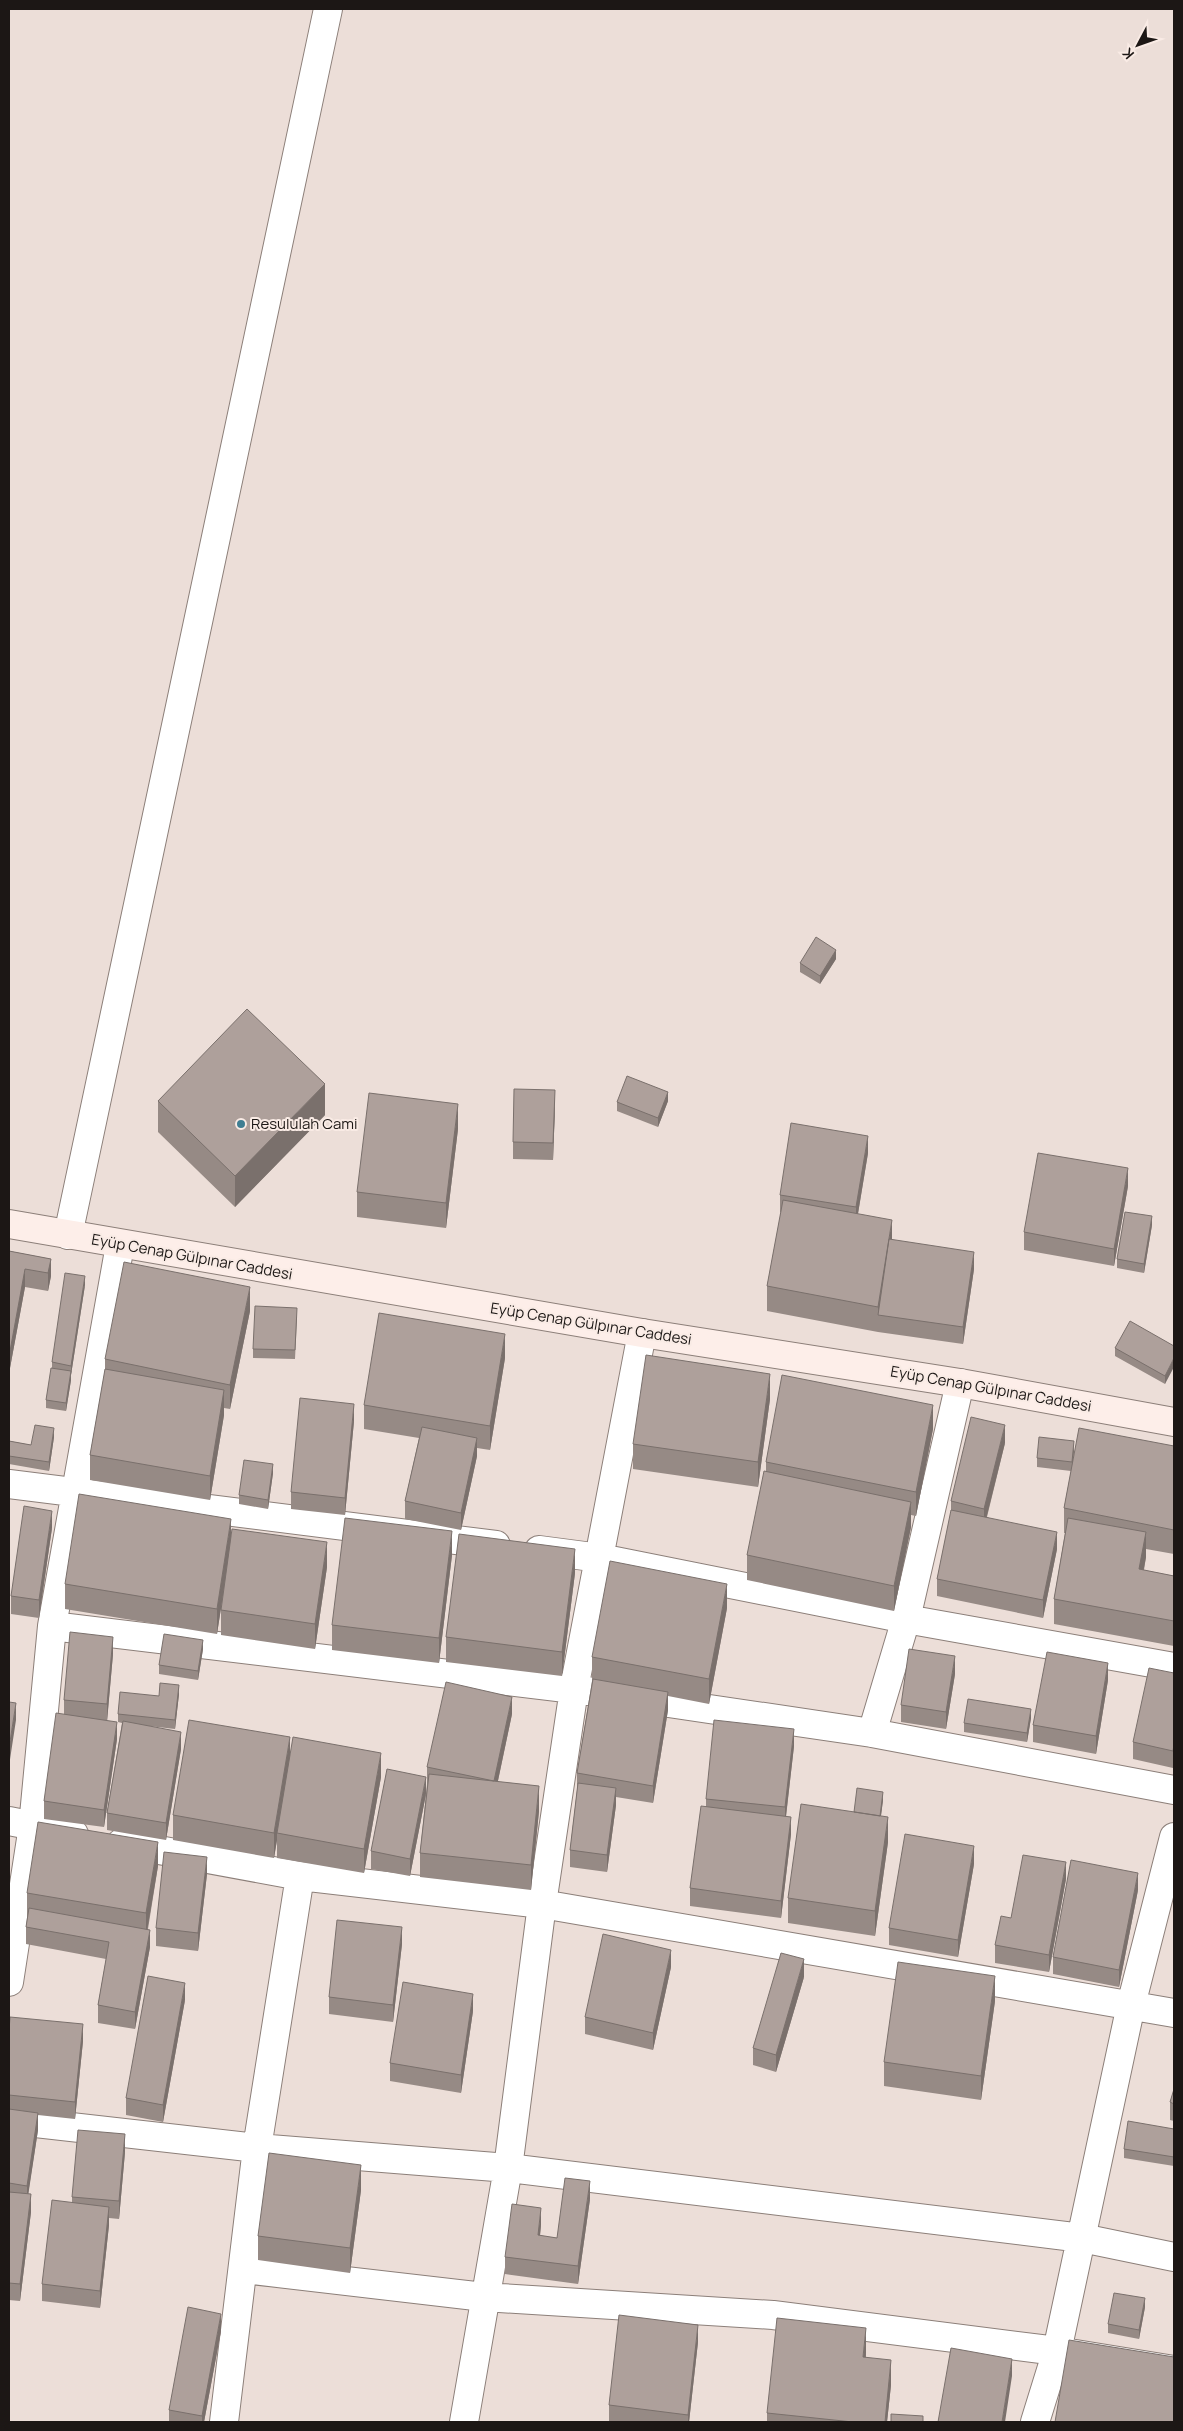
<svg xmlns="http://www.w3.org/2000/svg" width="1183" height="2431" font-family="Manrope,sans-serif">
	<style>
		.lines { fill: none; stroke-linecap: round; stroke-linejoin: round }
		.street-casing { stroke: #8c7f79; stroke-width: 30 }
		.secondary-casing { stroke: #8c7f79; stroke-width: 30 }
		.street { stroke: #fff; stroke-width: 28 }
		.secondary { stroke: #fdeee9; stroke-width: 28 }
		.wall { fill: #968a85 }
		.shaded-wall { fill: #7a706c }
		.building { fill: #aea09b; stroke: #7a706c }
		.poi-dot { fill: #3f7e92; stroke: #f9ebe5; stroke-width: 2 }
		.labels { text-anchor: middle; stroke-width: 4; stroke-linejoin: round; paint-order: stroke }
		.poi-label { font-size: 15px; fill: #1c1715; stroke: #f9ebe5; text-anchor: start }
		.street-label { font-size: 15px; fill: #1c1715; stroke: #f9ebe5 }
	</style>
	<rect width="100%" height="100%" fill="#ecded8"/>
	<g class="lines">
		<g class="street-casing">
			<path id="street" d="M 68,1235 L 328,9
				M 9,1484 L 496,1545
				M 539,1550 L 600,1558 L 906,1619 L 1174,1667
				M 52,1626 L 574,1689 L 872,1733 L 1174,1790
				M 872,1733 L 906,1619 L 960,1383
				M 9,1821 L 74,1834
				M 121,1843 L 300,1876 L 542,1904 L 1174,2013
				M 9,1982 L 33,1826 L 52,1626 L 120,1245
				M 9,2120 L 257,2148 L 508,2168 L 1082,2238 L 1174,2257
				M 243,2269 L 484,2297 L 773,2315 L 1057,2351 L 1174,2370
				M 224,2422 L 257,2148 L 300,1876
				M 464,2422 L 508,2168 L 542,1904 L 574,1689 L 642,1333
				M 1035,2422 L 1057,2351 L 1131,2005 L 1174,1837"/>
		</g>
		<g class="secondary-casing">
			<path id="secondary" d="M 9,1224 L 642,1333 L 960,1383 L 1174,1422"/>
		</g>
		<use href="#street" class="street"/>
		<use href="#secondary" class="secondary"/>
	</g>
	<path class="wall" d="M 836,959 L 820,984 L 800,972 L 800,963 Z
		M 158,1101 L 325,1115 L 235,1207 L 158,1132 Z
		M 668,1101 L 658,1127 L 617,1111 L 617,1102 Z
		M 555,1107 L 553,1160 L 513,1159 L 513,1142 Z
		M 458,1129 L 446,1228 L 357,1217 L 357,1192 Z
		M 868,1153 L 858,1214 L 892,1240 L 974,1269 L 963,1344 L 878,1332 L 767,1311 L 767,1286 L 781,1212 L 780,1212 L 780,1195 Z
		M 1128,1186 L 1114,1266 L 1024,1250 L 1024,1232 Z
		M 1152,1225 L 1144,1273 L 1117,1268 L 1117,1259 Z
		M 9,1251 L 51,1259 L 51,1276 L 48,1291 L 25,1287 L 10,1368 L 9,1368 Z
		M 85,1285 L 71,1375 L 71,1380 L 66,1411 L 46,1408 L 46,1400 L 52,1368 L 52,1362 Z
		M 250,1311 L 230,1409 L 224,1408 L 224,1415 L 210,1500 L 90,1480 L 90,1455 L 105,1370 L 105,1359 Z
		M 297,1317 L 295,1359 L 253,1358 L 253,1349 Z
		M 1174,1346 L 1165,1384 L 1115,1356 L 1115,1348 Z
		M 505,1358 L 490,1450 L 477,1448 L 477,1456 L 461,1530 L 405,1519 L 405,1501 L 419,1438 L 364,1429 L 364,1405 Z
		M 770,1399 L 758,1487 L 633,1469 L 633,1444 Z
		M 354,1421 L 345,1515 L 291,1509 L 291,1492 Z
		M 933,1429 L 916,1516 L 911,1515 L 911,1527 L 894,1611 L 747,1580 L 747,1555 L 766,1472 L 766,1462 Z
		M 54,1437 L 49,1471 L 9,1464 L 9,1441 L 31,1445 Z
		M 1005,1443 L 987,1517 L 1057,1549 L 1043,1618 L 937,1596 L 937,1579 L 951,1513 L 951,1501 Z
		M 1174,1446 L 1174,1554 L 1146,1549 L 1146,1557 L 1144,1570 L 1174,1576 L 1174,1646 L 1054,1624 L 1054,1599 L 1065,1533 L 1064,1533 L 1064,1508 L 1071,1471 L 1037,1467 L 1037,1458 L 1074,1450 L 1073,1461 Z
		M 273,1473 L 268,1509 L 239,1504 L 239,1495 Z
		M 52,1528 L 39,1618 L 11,1614 L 11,1596 Z
		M 231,1540 L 327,1567 L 315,1649 L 221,1635 L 221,1610 L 226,1576 L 217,1634 L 65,1609 L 65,1584 Z
		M 452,1555 L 439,1663 L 332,1650 L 332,1625 Z
		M 575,1573 L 562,1676 L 446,1662 L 446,1637 Z
		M 727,1608 L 709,1704 L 668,1696 L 668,1710 L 653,1803 L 616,1797 L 616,1805 L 607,1872 L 570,1867 L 570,1850 L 577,1790 L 577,1773 L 592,1681 L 592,1657 Z
		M 203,1649 L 198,1680 L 159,1674 L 159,1665 Z
		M 113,1654 L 107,1720 L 117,1739 L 104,1827 L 44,1819 L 44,1801 L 64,1714 L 64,1700 Z
		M 1174,1673 L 1174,1763 L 1173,1768 L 1133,1759 L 1133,1742 Z
		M 955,1674 L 946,1729 L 901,1722 L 901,1705 Z
		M 1108,1680 L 1096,1754 L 1033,1742 L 1033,1725 Z
		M 179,1694 L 175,1729 L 149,1726 L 181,1749 L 166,1840 L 107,1830 L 107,1813 L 122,1723 L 118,1722 L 118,1714 L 159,1696 Z
		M 512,1714 L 498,1781 L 539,1811 L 531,1890 L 420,1877 L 420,1853 L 427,1784 L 427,1767 Z
		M 1031,1718 L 1027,1742 L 964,1732 L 964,1723 Z
		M 794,1746 L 786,1817 L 791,1834 L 781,1918 L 690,1906 L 690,1888 L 706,1806 L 706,1799 Z
		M 290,1755 L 381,1777 L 364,1873 L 277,1858 L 277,1840 L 274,1858 L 173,1840 L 173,1815 Z
		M 426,1794 L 410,1876 L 371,1869 L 371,1851 Z
		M 883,1800 L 881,1816 L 888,1842 L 875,1936 L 788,1923 L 788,1898 L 854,1812 Z
		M 974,1864 L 958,1957 L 889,1945 L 889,1928 Z
		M 158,1866 L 148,1929 L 150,1947 L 135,2029 L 98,2023 L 98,2005 L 106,1959 L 26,1944 L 26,1927 L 27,1918 L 27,1893 Z
		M 207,1874 L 198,1951 L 156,1946 L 156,1928 Z
		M 1066,1879 L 1049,1972 L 995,1963 L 995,1945 L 1011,1918 Z
		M 1138,1890 L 1119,1987 L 1053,1974 L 1053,1957 Z
		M 402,1944 L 393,2022 L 329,2014 L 329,1997 Z
		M 671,1967 L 653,2050 L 585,2034 L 585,2017 Z
		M 804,1977 L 776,2072 L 753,2065 L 753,2048 Z
		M 185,2000 L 163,2122 L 126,2115 L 126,2098 Z
		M 995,2001 L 981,2100 L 884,2086 L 884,2062 Z
		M 473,2011 L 461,2093 L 390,2081 L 390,2063 Z
		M 9,2031 L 83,2041 L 75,2119 L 38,2115 L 38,2130 L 28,2194 L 31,2212 L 20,2301 L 9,2300 Z
		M 1174,2089 L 1174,2121 L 1170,2120 L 1170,2102 Z
		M 1174,2129 L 1174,2166 L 1124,2158 L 1124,2149 Z
		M 125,2152 L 119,2219 L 109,2218 L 109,2225 L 100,2308 L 42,2301 L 42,2284 L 72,2203 L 72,2197 Z
		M 361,2190 L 350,2273 L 258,2260 L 258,2236 Z
		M 590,2199 L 578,2284 L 505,2274 L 505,2257 L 541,2225 L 540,2236 L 557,2238 Z
		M 1145,2307 L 1139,2339 L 1108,2333 L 1108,2324 Z
		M 221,2331 L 204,2422 L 169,2422 L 169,2410 Z
		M 698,2342 L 689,2422 L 609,2422 L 609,2405 Z
		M 866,2353 L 866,2357 L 891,2385 L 887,2422 L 767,2422 L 767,2413 Z"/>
	<path class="shaded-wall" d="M 836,950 L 836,959 L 820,984 L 820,976 Z
		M 325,1084 L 325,1115 L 235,1207 L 235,1176 Z
		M 555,1090 L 555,1107 L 553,1160 L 553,1143 Z
		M 668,1092 L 668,1101 L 658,1127 L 658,1118 Z
		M 458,1104 L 458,1129 L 446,1228 L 446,1203 Z
		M 868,1136 L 868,1153 L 856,1225 L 856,1207 Z
		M 1128,1168 L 1128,1186 L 1114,1266 L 1114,1249 Z
		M 1152,1216 L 1152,1225 L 1144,1273 L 1144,1264 Z
		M 892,1220 L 892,1245 L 878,1315 L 878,1307 Z
		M 974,1252 L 974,1269 L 963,1344 L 963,1327 Z
		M 51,1259 L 51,1276 L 48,1291 L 48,1273 Z
		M 25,1269 L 25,1287 L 10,1368 L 10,1351 Z
		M 85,1276 L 85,1285 L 71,1375 L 71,1366 Z
		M 250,1287 L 250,1311 L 230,1409 L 230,1385 Z
		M 505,1334 L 505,1358 L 490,1450 L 490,1426 Z
		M 1174,1358 L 1174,1367 L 1165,1384 L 1165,1376 Z
		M 71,1371 L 71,1380 L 66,1411 L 66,1403 Z
		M 770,1374 L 770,1399 L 758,1487 L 758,1462 Z
		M 224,1390 L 224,1415 L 210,1500 L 210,1476 Z
		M 354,1404 L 354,1421 L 345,1515 L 345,1498 Z
		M 933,1405 L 933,1429 L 916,1516 L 916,1492 Z
		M 1005,1425 L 1005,1443 L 984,1527 L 984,1509 Z
		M 54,1428 L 54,1437 L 49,1471 L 49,1462 Z
		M 477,1438 L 477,1456 L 461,1530 L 461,1513 Z
		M 1074,1441 L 1074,1450 L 1072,1471 L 1072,1462 Z
		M 273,1464 L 273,1473 L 268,1509 L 268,1500 Z
		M 911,1502 L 911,1527 L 894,1611 L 894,1586 Z
		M 52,1511 L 52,1528 L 39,1618 L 39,1600 Z
		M 231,1519 L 231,1543 L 217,1634 L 217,1609 Z
		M 452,1531 L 452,1555 L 439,1663 L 439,1638 Z
		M 1057,1532 L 1057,1549 L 1043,1618 L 1043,1600 Z
		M 1146,1532 L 1146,1557 L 1139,1594 L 1139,1569 Z
		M 327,1542 L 327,1567 L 315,1649 L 315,1624 Z
		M 575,1549 L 575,1573 L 562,1676 L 562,1652 Z
		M 727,1584 L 727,1608 L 709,1704 L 709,1679 Z
		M 113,1637 L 113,1654 L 107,1722 L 107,1704 Z
		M 203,1640 L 203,1649 L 198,1680 L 198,1671 Z
		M 955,1656 L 955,1674 L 946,1729 L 946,1712 Z
		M 1108,1663 L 1108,1680 L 1096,1754 L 1096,1736 Z
		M 179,1685 L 179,1694 L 175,1729 L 175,1720 Z
		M 668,1692 L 668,1710 L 653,1803 L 653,1786 Z
		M 512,1697 L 512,1714 L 494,1799 L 494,1781 Z
		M 16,1703 L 16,1720 L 9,1766 L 9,1748 Z
		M 1031,1709 L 1031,1718 L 1027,1742 L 1027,1733 Z
		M 117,1722 L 117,1739 L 104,1827 L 104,1810 Z
		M 794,1729 L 794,1746 L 785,1824 L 785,1807 Z
		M 181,1732 L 181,1749 L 166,1840 L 166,1823 Z
		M 290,1737 L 290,1762 L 277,1833 L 277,1840 L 274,1858 L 274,1833 Z
		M 1174,1745 L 1174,1763 L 1173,1768 L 1173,1751 Z
		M 381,1753 L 381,1777 L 364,1873 L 364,1849 Z
		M 426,1777 L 426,1794 L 410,1876 L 410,1859 Z
		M 539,1786 L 539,1811 L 531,1890 L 531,1865 Z
		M 616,1788 L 616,1805 L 607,1872 L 607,1855 Z
		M 883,1792 L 883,1800 L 879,1830 L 879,1821 Z
		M 791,1817 L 791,1834 L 781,1918 L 781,1901 Z
		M 888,1817 L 888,1842 L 875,1936 L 875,1911 Z
		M 158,1842 L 158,1866 L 146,1937 L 146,1913 Z
		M 974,1846 L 974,1864 L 958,1957 L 958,1940 Z
		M 207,1857 L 207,1874 L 198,1951 L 198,1933 Z
		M 1066,1862 L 1066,1879 L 1049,1972 L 1049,1955 Z
		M 1138,1873 L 1138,1890 L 1119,1987 L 1119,1970 Z
		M 402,1927 L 402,1944 L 393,2022 L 393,2005 Z
		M 150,1930 L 150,1947 L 135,2029 L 135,2012 Z
		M 671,1950 L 671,1967 L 653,2050 L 653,2033 Z
		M 804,1959 L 804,1977 L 776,2072 L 776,2055 Z
		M 995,1976 L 995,2001 L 981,2100 L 981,2076 Z
		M 185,1983 L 185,2000 L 163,2122 L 163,2105 Z
		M 473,1994 L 473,2011 L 461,2093 L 461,2075 Z
		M 83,2024 L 83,2041 L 75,2119 L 75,2102 Z
		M 38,2113 L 38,2130 L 27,2203 L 27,2186 Z
		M 125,2134 L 125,2152 L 119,2219 L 119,2201 Z
		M 361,2165 L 361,2190 L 350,2273 L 350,2248 Z
		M 590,2181 L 590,2199 L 578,2284 L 578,2266 Z
		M 31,2194 L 31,2212 L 20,2301 L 20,2284 Z
		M 109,2207 L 109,2225 L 100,2308 L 100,2291 Z
		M 541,2208 L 541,2225 L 538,2253 L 538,2235 Z
		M 1145,2298 L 1145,2307 L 1139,2339 L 1139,2330 Z
		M 221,2314 L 221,2331 L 204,2422 L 202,2422 L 202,2416 Z
		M 698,2325 L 698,2342 L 689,2422 L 688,2422 L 688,2415 Z
		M 866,2328 L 866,2353 L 863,2382 L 863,2357 Z
		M 1012,2359 L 1012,2376 L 1005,2422 L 1002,2422 Z
		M 891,2360 L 891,2385 L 887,2422 L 885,2422 Z"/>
	<path class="building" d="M 816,937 L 836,950 L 820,976 L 800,963 Z
		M 247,1009 L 325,1084 L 235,1176 L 158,1101 Z
		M 627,1076 L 668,1092 L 658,1118 L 617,1102 Z
		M 514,1089 L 555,1090 L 553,1143 L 513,1142 Z
		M 369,1093 L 458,1104 L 446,1203 L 357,1192 Z
		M 791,1123 L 868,1136 L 856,1207 L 780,1195 Z
		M 1038,1153 L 1128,1168 L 1114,1249 L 1024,1232 Z
		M 783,1200 L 892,1220 L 878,1307 L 767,1286 Z
		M 1125,1212 L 1152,1216 L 1144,1264 L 1117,1259 Z
		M 889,1239 L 974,1252 L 963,1327 L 878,1315 Z
		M 9,1251 L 51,1259 L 48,1273 L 25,1269 L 10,1351 L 9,1351 Z
		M 124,1262 L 250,1287 L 230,1385 L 105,1359 Z
		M 65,1273 L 85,1276 L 71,1366 L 52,1362 Z
		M 255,1306 L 297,1308 L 295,1350 L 253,1349 Z
		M 379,1313 L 505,1334 L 490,1426 L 364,1405 Z
		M 1130,1321 L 1174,1346 L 1174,1358 L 1165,1376 L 1115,1348 Z
		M 646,1355 L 770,1374 L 758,1462 L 633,1444 Z
		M 51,1368 L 71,1371 L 66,1403 L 46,1400 Z
		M 105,1369 L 224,1390 L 210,1476 L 90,1455 Z
		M 782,1375 L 933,1405 L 916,1492 L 766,1462 Z
		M 300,1398 L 354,1404 L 345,1498 L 291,1492 Z
		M 971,1417 L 1005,1425 L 984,1509 L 951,1501 Z
		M 35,1425 L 54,1428 L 49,1462 L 9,1456 L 9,1441 L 31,1445 Z
		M 422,1427 L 477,1438 L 461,1513 L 405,1501 Z
		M 1079,1428 L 1174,1446 L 1174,1530 L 1064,1508 Z
		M 1039,1437 L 1074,1441 L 1072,1462 L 1037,1458 Z
		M 244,1460 L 273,1464 L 268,1500 L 239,1495 Z
		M 764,1471 L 911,1502 L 894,1586 L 747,1555 Z
		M 79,1494 L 231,1519 L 217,1609 L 65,1584 Z
		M 24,1506 L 52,1511 L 39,1600 L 11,1596 Z
		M 951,1510 L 1057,1532 L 1043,1600 L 937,1579 Z
		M 345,1518 L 452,1531 L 439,1638 L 332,1625 Z
		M 1068,1518 L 1146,1532 L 1139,1569 L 1174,1576 L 1174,1621 L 1054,1599 Z
		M 232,1529 L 327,1542 L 315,1624 L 221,1610 Z
		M 459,1534 L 575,1549 L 562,1652 L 446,1637 Z
		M 610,1561 L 727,1584 L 709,1679 L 592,1657 Z
		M 70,1632 L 113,1637 L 107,1704 L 64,1700 Z
		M 164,1634 L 203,1640 L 198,1671 L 159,1665 Z
		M 909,1649 L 955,1656 L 946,1712 L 901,1705 Z
		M 1047,1652 L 1108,1663 L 1096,1736 L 1033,1725 Z
		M 1149,1668 L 1174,1673 L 1174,1745 L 1173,1751 L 1133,1742 Z
		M 593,1679 L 668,1692 L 653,1786 L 577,1773 Z
		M 446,1682 L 512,1697 L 494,1781 L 427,1767 Z
		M 160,1683 L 179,1685 L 175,1720 L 118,1714 L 120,1692 L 159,1696 Z
		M 968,1699 L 1031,1709 L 1027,1733 L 964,1723 Z
		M 9,1702 L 16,1703 L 9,1748 Z
		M 56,1713 L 117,1722 L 104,1810 L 44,1801 Z
		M 189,1720 L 290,1737 L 274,1833 L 173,1815 Z
		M 714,1720 L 794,1729 L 785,1807 L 706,1799 Z
		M 123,1721 L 181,1732 L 166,1823 L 107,1813 Z
		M 293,1737 L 381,1753 L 364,1849 L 277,1833 Z
		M 387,1769 L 426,1777 L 410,1859 L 371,1851 Z
		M 429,1774 L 539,1786 L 531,1865 L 420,1853 Z
		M 578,1783 L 616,1788 L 607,1855 L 570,1850 Z
		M 857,1788 L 883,1792 L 880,1816 L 854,1812 Z
		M 801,1804 L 888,1817 L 875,1911 L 788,1898 Z
		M 701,1806 L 791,1817 L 781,1901 L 690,1888 Z
		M 38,1822 L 158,1842 L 146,1913 L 27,1893 Z
		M 905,1834 L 974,1846 L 958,1940 L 889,1928 Z
		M 164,1852 L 207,1857 L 198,1933 L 156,1928 Z
		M 1023,1855 L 1066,1862 L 1049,1955 L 995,1945 L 1001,1916 L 1011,1918 Z
		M 1071,1860 L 1138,1873 L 1119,1970 L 1053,1957 Z
		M 29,1908 L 150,1930 L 135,2012 L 98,2005 L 109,1942 L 26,1927 Z
		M 337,1920 L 402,1927 L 393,2005 L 329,1997 Z
		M 603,1934 L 671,1950 L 653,2033 L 585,2017 Z
		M 781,1953 L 804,1959 L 776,2055 L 753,2048 Z
		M 898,1962 L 995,1976 L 981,2076 L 884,2062 Z
		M 148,1976 L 185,1983 L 163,2105 L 126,2098 Z
		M 403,1982 L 473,1994 L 461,2075 L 390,2063 Z
		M 10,2017 L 83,2024 L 75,2102 L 9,2095 L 9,2031 Z
		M 1174,2089 L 1174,2104 L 1170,2102 Z
		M 9,2109 L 38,2113 L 27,2186 L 9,2183 Z
		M 1128,2121 L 1174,2129 L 1174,2157 L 1124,2149 Z
		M 78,2130 L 125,2134 L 119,2201 L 72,2197 Z
		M 269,2153 L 361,2165 L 350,2248 L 258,2236 Z
		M 565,2178 L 590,2181 L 578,2266 L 505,2257 L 512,2204 L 541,2208 L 538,2235 L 557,2238 Z
		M 9,2192 L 31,2194 L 20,2284 L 9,2283 Z
		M 52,2200 L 109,2207 L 100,2291 L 42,2284 Z
		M 1114,2293 L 1145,2298 L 1139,2330 L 1108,2324 Z
		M 188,2307 L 221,2314 L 202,2416 L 169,2410 Z
		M 619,2315 L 698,2325 L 688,2415 L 609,2405 Z
		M 777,2318 L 866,2328 L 863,2357 L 891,2360 L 885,2422 L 853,2422 L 767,2413 Z
		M 1069,2340 L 1174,2357 L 1174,2422 L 1055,2422 Z
		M 951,2348 L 1012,2359 L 1002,2422 L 938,2422 Z
		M 891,2414 L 923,2416 L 923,2422 L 891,2422 Z"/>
	<circle class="poi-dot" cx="241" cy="1124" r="5"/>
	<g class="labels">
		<g class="poi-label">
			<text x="251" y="1129">Resululah Cami</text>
		</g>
		<g class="street-label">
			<text transform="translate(192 1257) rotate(10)" y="5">Eyüp Cenap Gülpınar Caddesi</text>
			<text transform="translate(591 1324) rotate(9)" y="5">Eyüp Cenap Gülpınar Caddesi</text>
			<text transform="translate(991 1389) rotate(10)" y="5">Eyüp Cenap Gülpınar Caddesi</text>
		</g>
	</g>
	<rect width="1183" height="2431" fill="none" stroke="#1c1715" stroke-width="20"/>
	<g transform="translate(1138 45) rotate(229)" stroke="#f9ebe5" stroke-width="4" paint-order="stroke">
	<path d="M0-4L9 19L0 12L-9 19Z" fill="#1c1715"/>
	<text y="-8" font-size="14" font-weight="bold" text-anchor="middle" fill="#1c1715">K</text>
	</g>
</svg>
